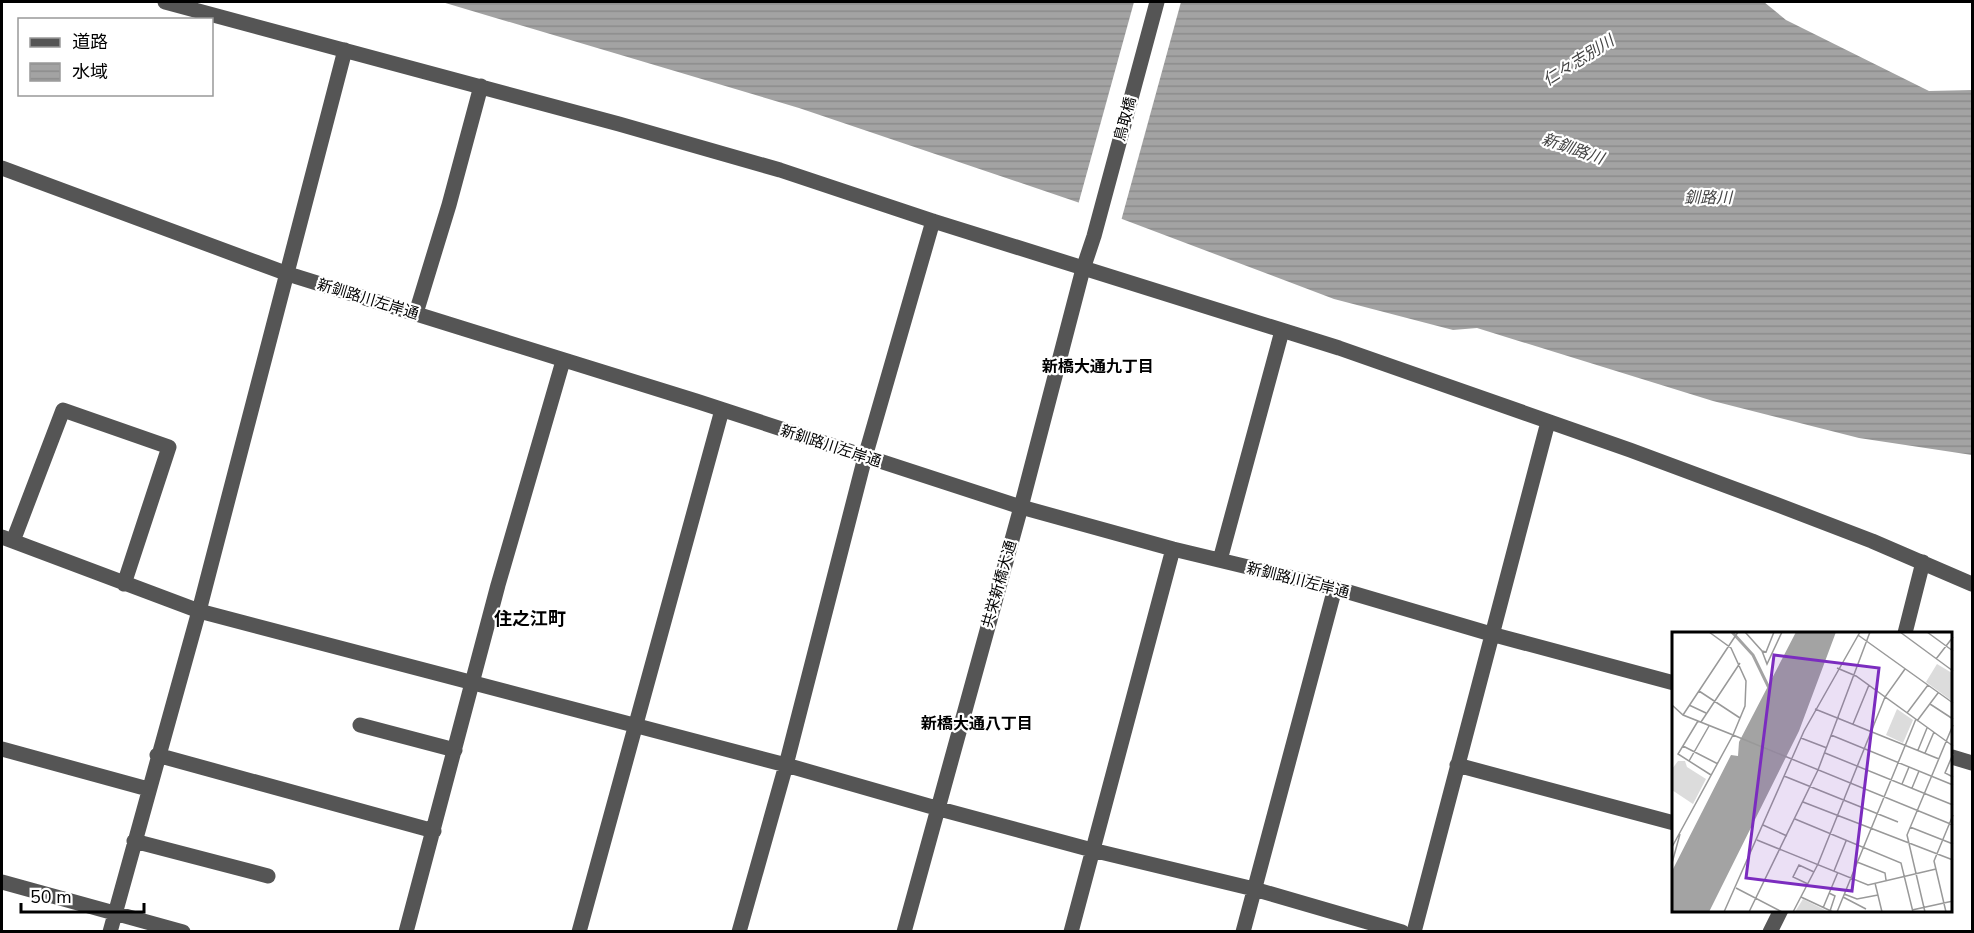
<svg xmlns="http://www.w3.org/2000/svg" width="1974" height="933" font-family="'Nunito Sans','Noto Sans JP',sans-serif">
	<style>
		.water { fill: url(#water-rules) }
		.pier { fill: #fff }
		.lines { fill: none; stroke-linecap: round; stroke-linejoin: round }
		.minor { stroke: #555; stroke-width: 15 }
		.labels { text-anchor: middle; stroke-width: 4.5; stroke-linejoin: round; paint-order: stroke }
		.street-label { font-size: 15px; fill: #000; stroke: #fff }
		.water-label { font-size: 16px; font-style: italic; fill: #444; stroke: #fff }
		.neighbourhood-label { font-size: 16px; font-weight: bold; fill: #000; stroke: #fff }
		.quarter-label { font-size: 18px; font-weight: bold; fill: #000; stroke: #fff }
		.inset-river { fill: none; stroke: #a3a3a3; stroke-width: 3 }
		.inset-road { fill: none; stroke: #999; stroke-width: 1.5 }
		.view { fill: #7b2cbf; fill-opacity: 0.15; stroke: #7b2cbf; stroke-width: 3 }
		.inset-edge { fill: none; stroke: #000; stroke-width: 3 }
	</style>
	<defs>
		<pattern id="water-rules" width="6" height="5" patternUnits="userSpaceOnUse" patternTransform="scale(1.5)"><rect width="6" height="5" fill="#a3a3a3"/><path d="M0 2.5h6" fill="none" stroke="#8b8b8b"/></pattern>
	</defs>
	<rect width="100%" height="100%" fill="#fff"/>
	<path class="water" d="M 442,2 L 1764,2 L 1786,20 L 1929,91 L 1972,90 L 1972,455 L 1859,438 L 1713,401 L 1477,328 L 1453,330 L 1334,299 L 1077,202 L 799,108 Z"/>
	<path class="pier" d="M 1134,2 L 1181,2 L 1121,221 L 1078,205 Z"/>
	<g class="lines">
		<path class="minor" d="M 165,2 L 619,124 L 780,170 L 933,221 L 1339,348 L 1630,450 L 1778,505 L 1872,541 L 1972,584
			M 2,168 L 288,274 L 696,401 L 1021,507 L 1173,549 L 1335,588 L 1491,634 L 1674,683
			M 416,313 L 449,205 L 481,86
			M 2,537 L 199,611 L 786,765 L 936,808 L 1092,850 L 1254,889 L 1402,932
			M 13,541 L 63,410 L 169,447 L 124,584
			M 1220,560 L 1282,331
			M 1905,633 L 1923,562
			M 360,725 L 455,750
			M 2,749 L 148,789
			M 157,755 L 434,831
			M 1952,757 L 1972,763
			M 1457,765 L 1674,823
			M 134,841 L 268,876
			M 2,882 L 183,932
			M 110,932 L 199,611 L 345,50
			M 406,932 L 498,585 L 563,361
			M 579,932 L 722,410
			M 739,932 L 786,765 L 865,457 L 933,221
			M 904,932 L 1021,507 L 1083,269 L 1094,236 L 1157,2
			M 1071,932 L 1173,549
			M 1243,932 L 1335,588
			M 1414,932 L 1548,422
			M 1770,932 L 1781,910"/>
	</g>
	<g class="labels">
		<g class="street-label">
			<text transform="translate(1125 119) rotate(-75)" y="5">鳥取橋</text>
			<text transform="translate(368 299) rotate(17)" y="5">新釧路川左岸通</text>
			<text transform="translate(831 446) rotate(18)" y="5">新釧路川左岸通</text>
			<text transform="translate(1298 580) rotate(14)" y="5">新釧路川左岸通</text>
			<text transform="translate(999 584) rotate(-74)" y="5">共栄新橋大通</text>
		</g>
		<g class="water-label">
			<text transform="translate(1578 60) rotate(-32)" y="6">仁々志別川</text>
			<text transform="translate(1573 148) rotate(19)" y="6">新釧路川</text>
			<text x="1708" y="203">釧路川</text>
		</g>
		<g class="neighbourhood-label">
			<text x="1098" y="372">新橋大通九丁目</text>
			<text x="977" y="729">新橋大通八丁目</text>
		</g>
		<g class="quarter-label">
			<text x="530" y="625">住之江町</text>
		</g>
	</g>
	<g transform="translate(1672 632)">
		<rect width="280" height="280" fill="#fff"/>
		<path d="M 6,129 L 13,129 L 15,135 L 34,147 L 21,172 L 0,158 L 0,137 Z" fill="#dcdcdc"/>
		<path d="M 265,32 L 280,41 L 280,69 L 254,50 ZM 225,77 L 241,88 L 231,111 L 214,103 ZM 131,267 L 157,280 L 123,280 Z" fill="#dcdcdc"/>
		<path d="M 124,0 L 164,0 L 127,99 L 37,280 L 0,280 L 0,239 L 59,123 L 66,124 L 67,110 Z" fill="#a3a3a3"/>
		<path class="inset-river" d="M 60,0 L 81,23 L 97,56"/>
		<path class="inset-road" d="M 37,0 L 59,16 L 74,49 L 73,74 L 61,103 L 281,193M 73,0 L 90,19 L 95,32 L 110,0M 228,0 L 281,39M 255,0 L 281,19M 186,3 L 281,71M 90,19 L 94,20 L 102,0M 264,27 L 281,5M 165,36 L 184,44 L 281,114M 27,59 L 68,86M 258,72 L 281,87M 0,73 L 11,83 L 61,103 L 0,215M 17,73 L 34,81M 143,77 L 267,127M 235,81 L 256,53M 11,83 L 66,0M 26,89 L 6,122 L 39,143M 245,89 L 266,61M 29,90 L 68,31M 181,92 L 197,53M 159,103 L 281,153M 129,106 L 155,116M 11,114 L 46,132M 246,118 L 255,96M 153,121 L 281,173M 253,121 L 262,100M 281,122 L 273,141 L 281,145M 17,129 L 37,94M 112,144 L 226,190M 230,152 L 237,135M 240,156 L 247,139M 131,170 L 281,228M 123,187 L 229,231 L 241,280M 91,193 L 115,204M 238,195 L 281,212M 85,208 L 196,253 L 264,237M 185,230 L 213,241 L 214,248M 0,231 L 8,202M 162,239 L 174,209M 203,251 L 210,280M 136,252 L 121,245 L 127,233 L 142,240M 64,256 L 110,280M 157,261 L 163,264 L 158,279M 172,262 L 185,267 L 206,263M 129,265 L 161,280M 171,265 L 194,277M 151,276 L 166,240M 240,278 L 281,269M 52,280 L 132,99 L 188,0M 77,280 L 146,138 L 198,0M 121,280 L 146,232 L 213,65 L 233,37M 165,280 L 244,87M 253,280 L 235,203 L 281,93M 274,280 L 262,229 L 281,183"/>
		<path class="view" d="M 102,23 L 207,36 L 180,259 L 74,246 Z"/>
		<rect width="280" height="280" class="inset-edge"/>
	</g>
	<rect width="1974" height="933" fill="none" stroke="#000000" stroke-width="6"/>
	<rect x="18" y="18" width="195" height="78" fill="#ffffff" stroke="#999999" stroke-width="1.5"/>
	<rect x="30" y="38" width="30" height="9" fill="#555555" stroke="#999999" stroke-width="1.5"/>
	<text x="72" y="48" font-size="18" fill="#000000">道路</text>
	<rect x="30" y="63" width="30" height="18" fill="url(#water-rules)" stroke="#999999" stroke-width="1.5"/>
	<text x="72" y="78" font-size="18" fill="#000000">水域</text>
	<path d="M21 903v9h123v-9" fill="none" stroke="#000000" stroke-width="3"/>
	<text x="30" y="903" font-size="18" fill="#000000" stroke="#ffffff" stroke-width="4.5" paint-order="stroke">50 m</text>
</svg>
